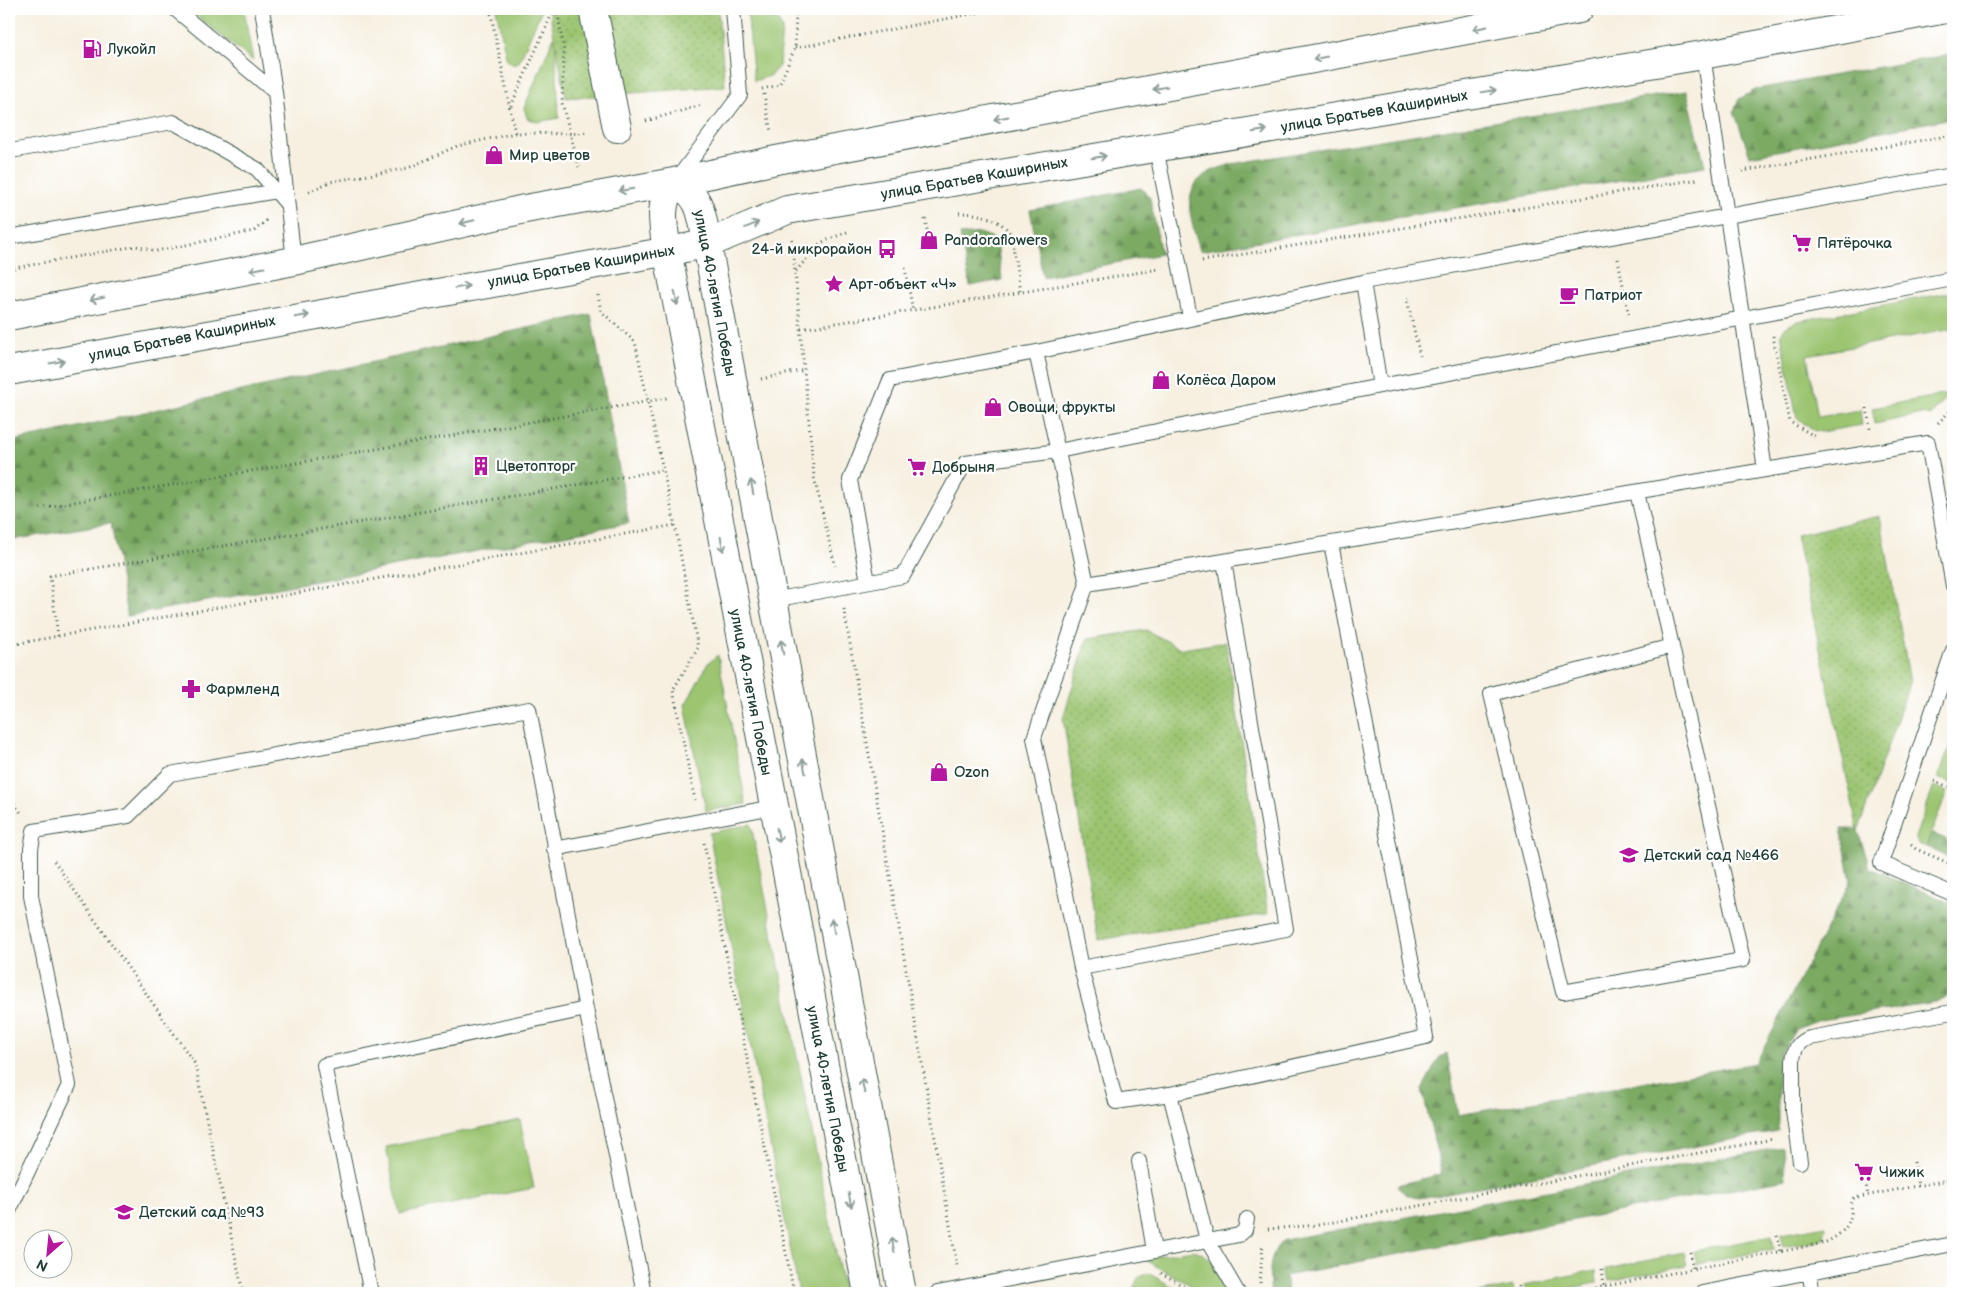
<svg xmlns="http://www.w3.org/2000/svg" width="1962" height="1302" font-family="'Balsamiq Sans',sans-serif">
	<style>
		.green { fill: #9bc571; stroke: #5d8152 }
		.forest { fill: url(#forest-firs); stroke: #4e744c }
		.park { fill: url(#park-dots); stroke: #5d8152 }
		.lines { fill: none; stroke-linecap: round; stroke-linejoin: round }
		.lane-casing { stroke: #3f584e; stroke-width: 16 }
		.street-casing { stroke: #3f584e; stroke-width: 30 }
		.secondary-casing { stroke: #3f584e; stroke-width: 30 }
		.primary-casing { stroke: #3f584e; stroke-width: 30 }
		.path { stroke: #3f584e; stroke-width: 3; stroke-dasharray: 1 4; stroke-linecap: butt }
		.lane { stroke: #fff; stroke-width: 14 }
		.street { stroke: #fff; stroke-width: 28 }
		.secondary { stroke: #fff; stroke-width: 28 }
		.primary { stroke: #fff; stroke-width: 28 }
		.oneway { stroke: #8f9e9a }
		.labels { text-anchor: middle; stroke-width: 4.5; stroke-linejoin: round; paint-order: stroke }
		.poi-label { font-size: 15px; fill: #1f3d34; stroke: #fff; text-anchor: start }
		.street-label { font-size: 15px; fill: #1f3d34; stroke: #fff }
	</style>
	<defs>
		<pattern id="forest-firs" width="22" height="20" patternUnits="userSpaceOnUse" patternTransform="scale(1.25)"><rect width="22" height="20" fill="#7caa63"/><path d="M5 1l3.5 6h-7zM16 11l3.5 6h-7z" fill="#658c52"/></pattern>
		<pattern id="park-dots" width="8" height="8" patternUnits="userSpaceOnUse" patternTransform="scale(1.25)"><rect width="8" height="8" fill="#9bc571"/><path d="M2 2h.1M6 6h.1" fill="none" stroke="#7ea15e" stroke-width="1.8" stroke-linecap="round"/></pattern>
	</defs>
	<rect width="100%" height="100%" fill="#fff"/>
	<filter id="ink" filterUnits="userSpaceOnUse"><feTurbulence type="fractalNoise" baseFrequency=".02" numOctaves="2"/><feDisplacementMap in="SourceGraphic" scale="10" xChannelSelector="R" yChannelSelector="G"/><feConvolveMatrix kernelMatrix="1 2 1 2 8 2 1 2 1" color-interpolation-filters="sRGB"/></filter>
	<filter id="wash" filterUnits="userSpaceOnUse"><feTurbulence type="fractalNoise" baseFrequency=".0096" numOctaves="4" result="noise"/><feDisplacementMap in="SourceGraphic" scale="20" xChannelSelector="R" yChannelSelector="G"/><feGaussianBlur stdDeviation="1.12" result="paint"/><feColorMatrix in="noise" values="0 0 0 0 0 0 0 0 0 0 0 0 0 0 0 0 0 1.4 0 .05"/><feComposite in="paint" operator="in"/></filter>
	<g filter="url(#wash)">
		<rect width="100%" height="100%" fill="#f7f0e1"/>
		<path class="green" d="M 188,9 L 244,9 L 253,61 Z
			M 496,9 L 542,9 L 519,62 L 515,65 L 507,61 Z
			M 747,9 L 761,9 L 778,20 L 782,29 L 779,66 L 770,76 L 754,81 Z
			M 555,34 L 559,118 L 537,122 L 527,118 L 524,108 Z
			M 1953,292 L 1953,329 L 1807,355 L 1818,417 L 1860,410 L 1862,425 L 1821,432 L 1813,430 L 1797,418 L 1781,334 L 1785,327 L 1798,321 Z
			M 1948,394 L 1931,416 L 1922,414 L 1875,424 L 1872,408 Z
			M 718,655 L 746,804 L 706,811 L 685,705 L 708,663 Z
			M 1953,737 L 1953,776 L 1951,783 L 1938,778 Z
			M 1934,786 L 1947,792 L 1926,847 L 1918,844 L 1915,837 Z
			M 751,824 L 844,1293 L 799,1293 L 709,833 Z
			M 520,1120 L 534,1188 L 400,1214 L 386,1147 Z
			M 1826,1226 L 1824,1239 L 1783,1247 L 1781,1234 Z
			M 1772,1236 L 1774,1249 L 1697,1264 L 1694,1251 Z
			M 1193,1250 C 1214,1255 1220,1273 1224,1293 L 1204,1293 L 1142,1258 Z
			M 1684,1253 L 1687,1265 L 1609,1281 L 1606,1269 Z
			M 1596,1270 L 1597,1283 L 1544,1293 L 1525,1293 L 1524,1285 Z
			M 1148,1273 L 1184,1293 L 1138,1293 L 1132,1291 L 1138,1278 Z
			M 1513,1286 L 1514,1293 L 1478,1293 Z"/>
		<path class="forest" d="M 1953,54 L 1953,118 L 1750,156 L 1734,111 L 1739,99 L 1757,89 Z
			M 1687,91 L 1705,166 L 1200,251 C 1193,226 1178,192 1206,174 C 1213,169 1224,167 1231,164 Z
			M 1141,188 L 1150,198 L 1161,254 L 1043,277 L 1030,210 Z
			M 980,233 L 991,237 L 997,242 L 1002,280 L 970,286 L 960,235 Z
			M 591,314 L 629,523 L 127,616 L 111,523 L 12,540 L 9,538 L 9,442 Z
			M 1841,829 L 1853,829 L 1858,831 L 1870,868 L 1953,904 L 1953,986 L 1945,998 L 1936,1003 L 1820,1020 L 1796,1029 L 1781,1053 L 1778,1067 L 1778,1131 L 1420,1198 C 1409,1197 1403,1194 1397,1185 L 1442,1174 L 1422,1089 L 1439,1058 L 1447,1053 L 1458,1115 L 1756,1063 L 1851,881 Z
			M 1931,833 L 1953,842 L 1953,859 L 1926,847 Z
			M 1783,1147 L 1786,1179 L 1285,1276 L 1288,1293 L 1271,1293 C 1268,1275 1269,1251 1284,1240 Z"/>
		<path class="park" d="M 549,9 L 718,9 L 725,86 L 566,98 Z
			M 1880,516 L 1910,682 L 1858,831 L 1796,535 Z
			M 1146,630 L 1182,649 L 1226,642 L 1268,914 L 1098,940 L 1063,718 L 1087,639 Z"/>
	</g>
	<g filter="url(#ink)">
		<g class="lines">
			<g class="lane-casing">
				<path id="lane" d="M 175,9 L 275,92
					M 262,9 L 275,92 L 294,261
					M 1703,55 L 1765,470 L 1928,443 L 1953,586
					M 1156,148 L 1190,317
					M 9,154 L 11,151 L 173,122 L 257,169 L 287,204
					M 677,179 L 740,95 L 733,9
					M 9,237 L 277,191
					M 1363,282 L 1380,386
					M 1036,352 L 1087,584
					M 1637,492 L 1743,960 L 1563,992 L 1491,694 L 1672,646
					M 868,582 L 850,480 L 890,380 L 1036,352 L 1363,282 L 1953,175
					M 773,600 L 903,576 L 965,463 L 1058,451 L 1380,386 L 1953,279
					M 1953,650 L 1881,863 L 1953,894
					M 554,849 L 773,807
					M 1081,968 L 1286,929 L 1224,561
					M 1170,1094 L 1426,1037 L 1331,543
					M 1139,1161 L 1154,1251
					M 1800,1162 L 1793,1111 L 1793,1060 C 1794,1049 1798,1041 1810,1038 L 1952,1012
					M 9,1211 L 69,1085 L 31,896 L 31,849 L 34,831 L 128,816 L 170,774 L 529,709 L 586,1009 L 644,1293
					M 1809,1272 L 1813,1293
					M 371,1293 L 324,1065 L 586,1009
					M 937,1293 L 1239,1235 L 1245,1230 L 1247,1219
					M 1238,1293 L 1207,1240 L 1170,1094 L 1116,1102 L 1081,968 L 1034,738 L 1087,584 L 1765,470
					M 1702,1293 L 1953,1244"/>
			</g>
			<g class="street-casing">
				<path id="street" d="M 593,9 L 617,128"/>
			</g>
			<g class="secondary-casing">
				<path id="secondary" d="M 707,244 L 902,1293
					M 667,250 L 868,1293"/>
			</g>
			<g class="primary-casing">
				<path id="primary" d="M 674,182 C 702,195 702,216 707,244
					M 667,250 C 663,225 658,203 674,182
					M 9,316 L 294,261 L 525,209 L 674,182 L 776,160 L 1579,9
					M 9,371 L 707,244 L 787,210 L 1703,55 L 1946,9"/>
			</g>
			<path class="path" d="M 490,9 L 515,133
				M 557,9 L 564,51 L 562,103 L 580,170
				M 783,9 L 795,16
				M 795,48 L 997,9
				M 762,89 L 779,85 L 795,48 L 796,9
				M 764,94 L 771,132
				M 511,106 L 554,9
				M 646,121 L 702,105
				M 1742,171 L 1953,135
				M 309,192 L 329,182 L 408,168 L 457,146 L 515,133 L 569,134 L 588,132
				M 959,213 C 978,213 1000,218 1011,234 L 1020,292
				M 925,219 L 929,240
				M 792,239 L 814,477 L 835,566
				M 1618,259 L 1629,317
				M 1202,261 L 1699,179
				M 905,268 L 913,311
				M 9,269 L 136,246 L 156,251 L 254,231 L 267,220
				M 796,271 L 820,243 L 847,232
				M 908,285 L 919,283
				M 598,295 L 601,311 L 635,342 L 675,525 L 698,648 L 673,690 L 695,800
				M 1409,298 L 1407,299 L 1420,356
				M 801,329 L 1159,269
				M 1773,336 L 1790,422 L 1816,437
				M 761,379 L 805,370
				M 1867,408 L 1870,429
				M 1938,423 L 1953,408
				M 40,508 L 667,398
				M 844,609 L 957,1266
				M 58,636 L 50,576 L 663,470
				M 9,645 L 675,525
				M 1950,739 L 1953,729
				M 9,779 L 13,802 L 21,813
				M 1934,781 L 1949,787
				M 704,843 L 794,1293
				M 1911,845 L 1916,849 L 1953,865
				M 54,861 L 195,1064 L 243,1293
				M 1914,1162 L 1918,1186
				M 1864,1172 L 1868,1196
				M 1268,1229 L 1318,1225 L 1773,1139
				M 1777,1235 L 1781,1252
				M 1690,1252 L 1693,1269
				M 1602,1269 L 1605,1293
				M 1161,1273 L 1195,1293
				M 1260,1283 L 1263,1244
				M 1519,1286 L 1520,1293
				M 1571,1293 L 1824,1243 C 1837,1237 1849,1229 1851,1214 C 1852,1207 1850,1203 1854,1198 L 1953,1179"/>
			<use href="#lane" class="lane"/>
			<use href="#street" class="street"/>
			<use href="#secondary" class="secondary"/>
			<use href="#primary" class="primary"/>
		</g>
		<defs><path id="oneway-shaft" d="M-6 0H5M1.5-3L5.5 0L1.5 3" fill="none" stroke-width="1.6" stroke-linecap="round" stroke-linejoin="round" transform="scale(1.25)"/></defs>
		<g class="oneway">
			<use href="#oneway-shaft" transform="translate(1480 28) rotate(169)"/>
			<use href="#oneway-shaft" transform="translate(1320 58) rotate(169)"/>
			<use href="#oneway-shaft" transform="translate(1160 88) rotate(169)"/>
			<use href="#oneway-shaft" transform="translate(1489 91) rotate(-10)"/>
			<use href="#oneway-shaft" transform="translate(1001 118) rotate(169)"/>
			<use href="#oneway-shaft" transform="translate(1260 131) rotate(-10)"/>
			<use href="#oneway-shaft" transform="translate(1099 157) rotate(-9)"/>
			<use href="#oneway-shaft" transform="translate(626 190) rotate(170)"/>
			<use href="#oneway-shaft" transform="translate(467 222) rotate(167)"/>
			<use href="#oneway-shaft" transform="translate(752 225) rotate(-23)"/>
			<use href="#oneway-shaft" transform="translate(257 269) rotate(169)"/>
			<use href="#oneway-shaft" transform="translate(462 287) rotate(-10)"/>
			<use href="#oneway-shaft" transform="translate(676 298) rotate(79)"/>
			<use href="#oneway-shaft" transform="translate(97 299) rotate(169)"/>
			<use href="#oneway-shaft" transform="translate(302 316) rotate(-10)"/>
			<use href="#oneway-shaft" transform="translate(57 362) rotate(-11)"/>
			<use href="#oneway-shaft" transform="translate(752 487) rotate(-101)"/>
			<use href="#oneway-shaft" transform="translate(722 544) rotate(79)"/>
			<use href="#oneway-shaft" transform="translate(782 647) rotate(-100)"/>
			<use href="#oneway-shaft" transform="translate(804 766) rotate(-101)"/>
			<use href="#oneway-shaft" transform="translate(778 835) rotate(79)"/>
			<use href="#oneway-shaft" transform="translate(833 926) rotate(-101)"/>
			<use href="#oneway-shaft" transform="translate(863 1086) rotate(-101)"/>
			<use href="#oneway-shaft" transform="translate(850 1200) rotate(79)"/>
			<use href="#oneway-shaft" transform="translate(893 1245) rotate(-101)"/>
		</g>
	</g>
	<defs>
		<g id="fuel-bare" transform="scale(1.5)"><path d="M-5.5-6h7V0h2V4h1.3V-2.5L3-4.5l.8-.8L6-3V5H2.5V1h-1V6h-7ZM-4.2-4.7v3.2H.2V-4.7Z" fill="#b5179e" stroke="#fff" stroke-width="2.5" paint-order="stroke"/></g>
		<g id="shop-bare" transform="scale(1.5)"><path d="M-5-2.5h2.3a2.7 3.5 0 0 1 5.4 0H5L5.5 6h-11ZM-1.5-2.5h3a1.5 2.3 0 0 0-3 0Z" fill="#b5179e" stroke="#fff" stroke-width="2.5" paint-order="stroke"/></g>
		<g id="supermarket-bare" transform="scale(1.5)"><path d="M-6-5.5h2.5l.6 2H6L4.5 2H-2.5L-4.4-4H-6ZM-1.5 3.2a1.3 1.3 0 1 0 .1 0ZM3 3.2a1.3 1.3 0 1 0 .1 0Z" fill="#b5179e" stroke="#fff" stroke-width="2.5" paint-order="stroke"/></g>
		<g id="bus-bare" transform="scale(1.5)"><path d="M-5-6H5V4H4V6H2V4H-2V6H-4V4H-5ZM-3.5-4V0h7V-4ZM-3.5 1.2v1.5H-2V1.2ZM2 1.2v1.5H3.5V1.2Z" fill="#b5179e" stroke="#fff" stroke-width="2.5" paint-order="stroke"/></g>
		<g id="sight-bare" transform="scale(1.5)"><path d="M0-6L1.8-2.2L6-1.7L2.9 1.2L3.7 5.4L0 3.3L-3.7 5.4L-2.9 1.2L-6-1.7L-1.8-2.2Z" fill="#b5179e" stroke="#fff" stroke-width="2.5" paint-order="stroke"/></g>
		<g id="cafe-bare" transform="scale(1.5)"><path d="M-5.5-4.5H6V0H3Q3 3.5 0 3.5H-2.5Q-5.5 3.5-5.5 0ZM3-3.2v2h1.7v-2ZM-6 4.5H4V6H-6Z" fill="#b5179e" stroke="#fff" stroke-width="2.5" paint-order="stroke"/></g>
		<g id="building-bare" transform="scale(1.5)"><path d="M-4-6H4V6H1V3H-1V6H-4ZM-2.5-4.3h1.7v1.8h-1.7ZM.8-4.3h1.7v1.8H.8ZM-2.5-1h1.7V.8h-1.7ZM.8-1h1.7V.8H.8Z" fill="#b5179e" stroke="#fff" stroke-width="2.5" paint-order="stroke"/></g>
		<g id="pharmacy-bare" transform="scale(1.5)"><path d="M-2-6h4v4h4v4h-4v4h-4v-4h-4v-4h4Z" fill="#b5179e" stroke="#fff" stroke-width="2.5" paint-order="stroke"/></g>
		<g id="school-bare" transform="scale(1.5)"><path d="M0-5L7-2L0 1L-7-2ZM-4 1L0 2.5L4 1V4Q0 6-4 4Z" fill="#b5179e" stroke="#fff" stroke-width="2.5" paint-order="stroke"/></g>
	</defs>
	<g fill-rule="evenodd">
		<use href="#fuel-bare" x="92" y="49"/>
		<use href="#shop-bare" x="494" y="155"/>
		<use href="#shop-bare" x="929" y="240"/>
		<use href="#supermarket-bare" x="1802" y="243"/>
		<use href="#bus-bare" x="887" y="249"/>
		<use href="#sight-bare" x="834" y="284"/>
		<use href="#cafe-bare" x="1569" y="295"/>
		<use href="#shop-bare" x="1161" y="380"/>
		<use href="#shop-bare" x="993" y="407"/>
		<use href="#building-bare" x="481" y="466"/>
		<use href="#supermarket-bare" x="917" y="467"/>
		<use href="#pharmacy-bare" x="191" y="689"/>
		<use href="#shop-bare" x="939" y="772"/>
		<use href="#school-bare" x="1629" y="855"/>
		<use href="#supermarket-bare" x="1864" y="1172"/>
		<use href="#school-bare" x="124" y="1212"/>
	</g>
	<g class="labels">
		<g class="poi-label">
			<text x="107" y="54">Лукойл</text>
			<text x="509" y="160">Мир цветов</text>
			<text x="944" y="245">Pandoraflowers</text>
			<text x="1817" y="248">Пятёрочка</text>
			<text x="872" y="254" text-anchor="end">24-й микрорайон</text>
			<text x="849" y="289">Арт-объект «Ч»</text>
			<text x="1584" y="300">Патриот</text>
			<text x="1176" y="385">Колёса Даром</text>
			<text x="1008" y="412">Овощи, фрукты</text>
			<text x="496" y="471">Цветопторг</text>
			<text x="932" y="472">Добрыня</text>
			<text x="206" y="694">Фармленд</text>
			<text x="954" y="777">Ozon</text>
			<text x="1644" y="860">Детский сад №466</text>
			<text x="1879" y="1177">Чижик</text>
			<text x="139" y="1217">Детский сад №93</text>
		</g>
		<g class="street-label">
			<text transform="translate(1374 111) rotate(-10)" y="5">улица Братьев Кашириных</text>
			<text transform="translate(974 178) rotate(-10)" y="5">улица Братьев Кашириных</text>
			<text transform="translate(581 266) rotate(-10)" y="5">улица Братьев Кашириных</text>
			<text transform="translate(715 293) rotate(79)" y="5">улица 40-летия Победы</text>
			<text transform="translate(182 338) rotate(-11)" y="5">улица Братьев Кашириных</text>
			<text transform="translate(751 692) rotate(79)" y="5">улица 40-летия Победы</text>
			<text transform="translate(828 1089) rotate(79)" y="5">улица 40-летия Победы</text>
		</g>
	</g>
	<rect width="1962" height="1302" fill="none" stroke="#fff" stroke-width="30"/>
	<g transform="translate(48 1254) rotate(207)"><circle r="24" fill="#ffffff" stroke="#a5b1ae"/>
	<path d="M0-4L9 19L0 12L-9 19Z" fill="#b5179e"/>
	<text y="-8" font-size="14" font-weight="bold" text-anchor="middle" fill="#1f3d34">N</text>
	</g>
</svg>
